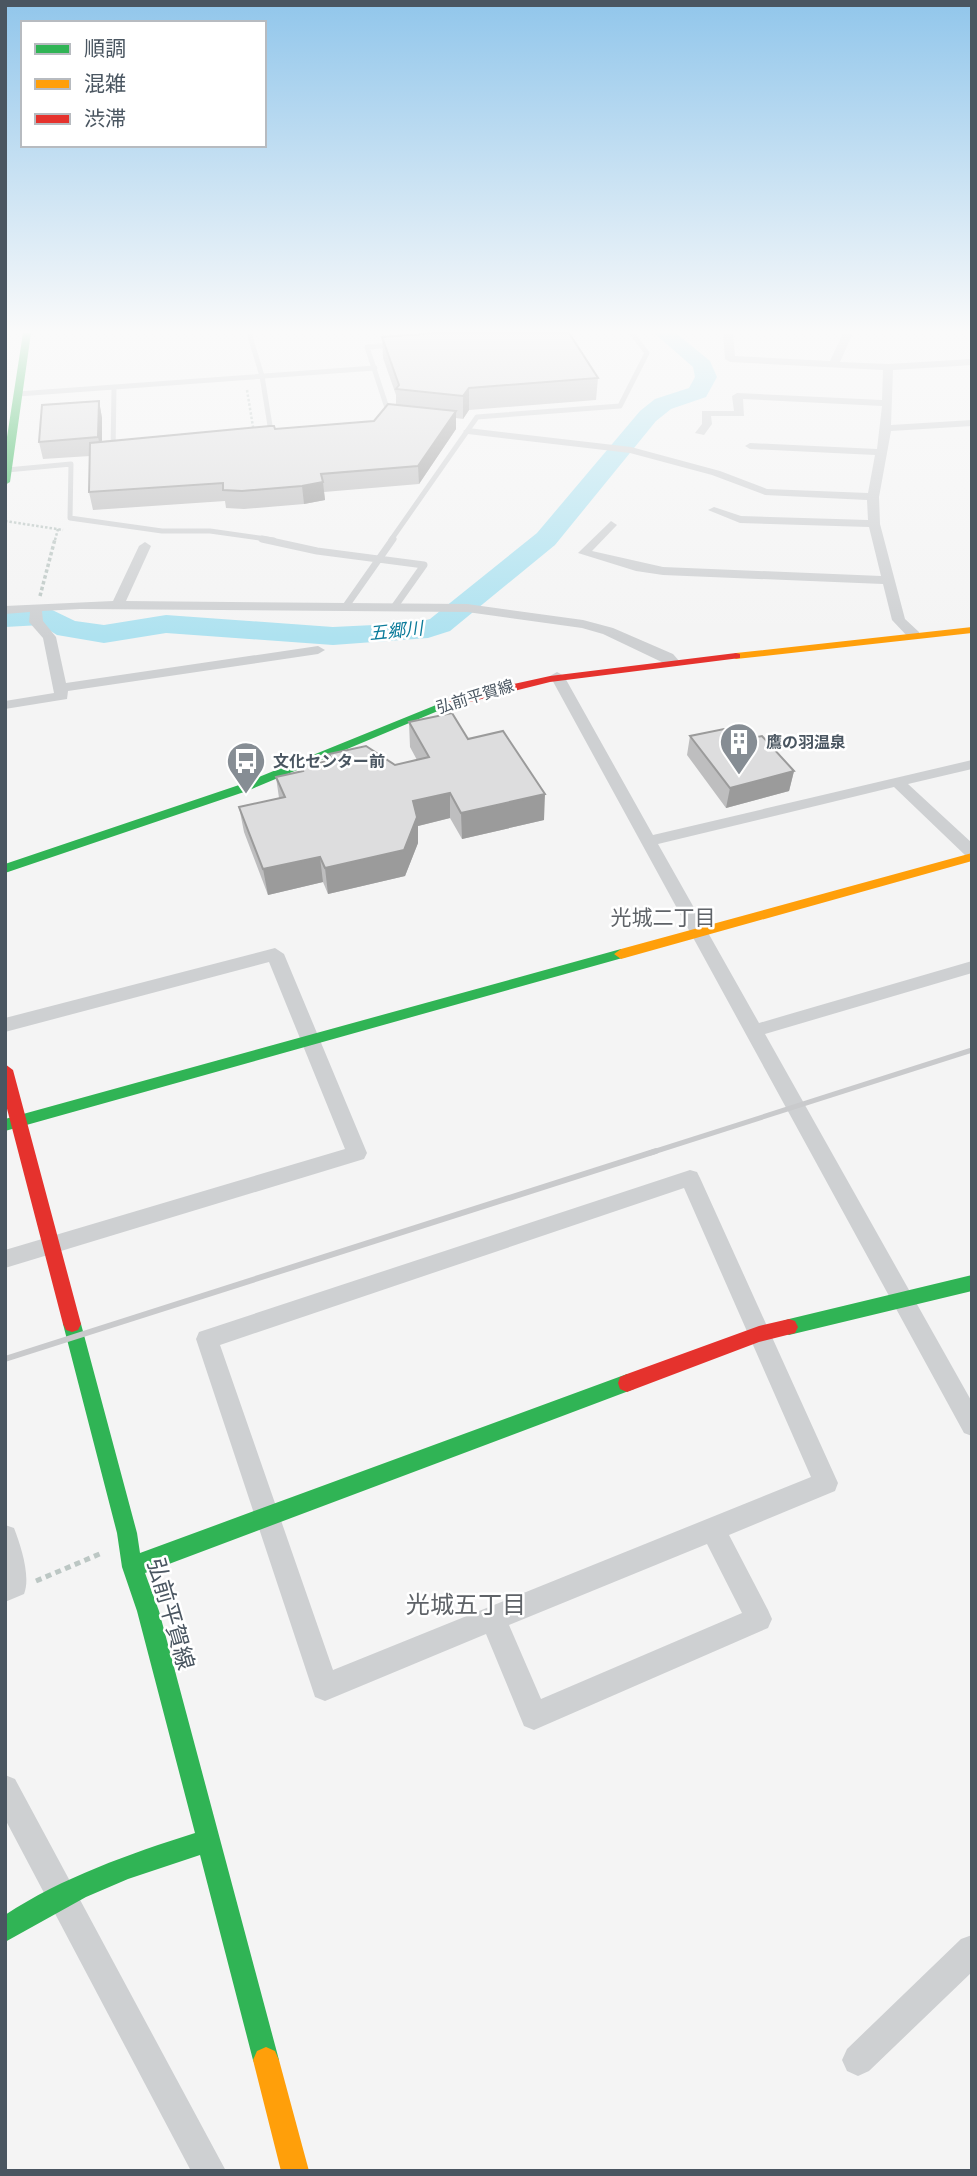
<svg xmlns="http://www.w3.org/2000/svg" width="977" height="2176" font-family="Signika,'Noto Sans JP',sans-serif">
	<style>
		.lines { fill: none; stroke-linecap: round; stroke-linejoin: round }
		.river { fill: #aee2f0; fill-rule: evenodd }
		.path-far2 { stroke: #bcc7c4; stroke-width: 2.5; stroke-dasharray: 2.5 2; stroke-linecap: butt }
		.path-far1 { stroke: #bcc7c4; stroke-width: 3.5; stroke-dasharray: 3.5 2.5; stroke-linecap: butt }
		.path { stroke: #bcc7c4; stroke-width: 5; stroke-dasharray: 6 4.5; stroke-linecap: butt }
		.lane-far1 { stroke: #ced0d2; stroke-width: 5 }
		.lane { stroke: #ced0d2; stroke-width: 7 }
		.street { fill: #ced0d2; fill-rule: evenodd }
		.fast { fill: #30b455; fill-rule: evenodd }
		.slow { fill: #ff9f0a; fill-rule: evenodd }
		.jam { fill: #e5322d; fill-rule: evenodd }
		.rail-far1 { stroke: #c9cacc; stroke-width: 5 }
		.rail { stroke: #c9cacc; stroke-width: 6 }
		.wall { fill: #bebebf }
		.shaded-wall { fill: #9b9b9b }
		.building { fill: #ddddde; stroke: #9b9b9b; stroke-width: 2 }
		.labels { text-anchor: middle; stroke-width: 5; stroke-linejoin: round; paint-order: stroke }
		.far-street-label { font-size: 16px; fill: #4a5661; stroke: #fff }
		.far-poi-label { font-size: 16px; font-weight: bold; fill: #4a5661; stroke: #fff; text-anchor: start }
		.far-water-label { font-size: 18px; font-style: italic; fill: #0c7c9b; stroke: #fff }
		.neighbourhood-label { font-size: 21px; fill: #5f6368; stroke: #fff }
		.near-street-label { font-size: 23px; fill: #4a5661; stroke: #fff }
		.near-neighbourhood-label { font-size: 24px; fill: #5f6368; stroke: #fff }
	</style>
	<rect width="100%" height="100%" fill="#f4f4f4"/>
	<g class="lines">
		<path class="river" d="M 654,333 L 676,333 L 710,361 L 717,377 L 706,397 L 671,409 L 656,421 L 555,545 L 450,631 L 428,638 L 333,645 L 166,633 L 104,643 L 57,635 L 41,625 L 5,627 L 5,611 L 46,607 L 75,621 L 104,625 L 166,615 L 333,627 L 415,623 L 430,619 L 537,533 L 640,411 L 655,399 L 689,388 L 695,377 L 693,367 Z"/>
		<path class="path-far2" d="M 247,390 L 254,433
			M 5,521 L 63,530
			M 55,540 L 58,529"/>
		<path class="path-far1" d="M 40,596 L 55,539"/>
		<path class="path" d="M 36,1581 L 102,1553"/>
		<path class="lane-far1" d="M 249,333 L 262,376 L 272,438
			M 18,394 L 375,368
			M 389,414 L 367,347 L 396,345
			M 113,453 L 114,387
			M 7,470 L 71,464 L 70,518 L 162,531 L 210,531 L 274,540
			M 391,540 L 477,417 L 620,406 L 647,353 L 632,333"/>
		<path class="lane" d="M 262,539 L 317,551 L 424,565 L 395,606
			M 346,606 L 393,539"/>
		<path class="street" d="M 723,333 L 733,333 L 735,356 L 830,361 L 843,333 L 853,333 L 840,362 L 888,364 L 972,359 L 972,365 L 893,370 L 891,425 L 972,420 L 972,426 L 891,431 L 879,497 L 880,524 L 905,619 L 919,632 L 919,638 L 909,638 L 892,620 L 883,584 L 663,575 L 636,571 L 578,553 L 611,521 L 617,525 L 592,551 L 663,567 L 881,576 L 869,527 L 740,523 L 708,510 L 714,507 L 741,516 L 868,520 L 867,500 L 765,495 L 712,475 L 630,453 L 468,434 L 463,431 L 468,428 L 631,447 L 720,471 L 767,489 L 868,493 L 875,455 L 750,449 L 745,446 L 750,443 L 877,449 L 882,406 L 743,399 L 744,416 L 711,416 L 712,424 L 704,435 L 695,433 L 702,424 L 702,411 L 734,411 L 732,396 L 737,393 L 882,400 L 883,370 L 730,362 L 725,359 Z
			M 145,542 L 151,546 L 126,601 L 467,604 L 583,620 L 613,628 L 673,654 L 680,662 L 668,665 L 603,634 L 582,628 L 467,612 L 80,609 L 42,611 L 43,621 L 56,637 L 66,683 L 318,646 L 325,650 L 318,654 L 68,691 L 67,699 L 5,709 L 5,701 L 54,693 L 43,638 L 29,622 L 30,612 L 5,614 L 5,606 L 113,601 L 139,546 Z
			M 557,672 L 564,676 L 653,835 L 972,760 L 972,769 L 908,784 L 972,843 L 972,857 L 966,856 L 894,787 L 658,844 L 759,1023 L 972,961 L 972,973 L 765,1034 L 972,1402 L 972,1436 L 964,1433 L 550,676 Z
			M 275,948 L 284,954 L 367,1153 L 364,1159 L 5,1268 L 5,1250 L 345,1149 L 269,962 L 5,1032 L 5,1018 Z
			M 690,1170 L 697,1172 L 700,1178 L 838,1483 L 835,1491 L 729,1535 L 768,1610 L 772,1619 L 768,1628 L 534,1730 L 524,1726 L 486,1634 L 325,1701 L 315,1697 L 196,1339 L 199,1332 ZM 684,1188 L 811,1477 L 333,1670 L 220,1345 ZM 707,1544 L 742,1613 L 541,1699 L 509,1625 Z
			M 5,1525 L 14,1528 C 21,1546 31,1577 24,1594 L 5,1602 Z
			M 5,1775 L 15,1779 L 226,2171 L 191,2171 L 5,1819 Z
			M 972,1935 L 972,1972 L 869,2071 L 858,2076 L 847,2071 L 842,2060 L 847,2049 L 961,1939 Z"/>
		<path class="fast" d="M 23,333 L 31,333 L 10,482 L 5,485 L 5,450 Z
			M 441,703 L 445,704 L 445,708 L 247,791 L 5,873 L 5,864 L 239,785 Z
			M 621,949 L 626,951 L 628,954 L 626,957 L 5,1131 L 5,1119 Z
			M 972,1275 L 972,1291 L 789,1335 L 783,1333 L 780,1327 L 783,1321 L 789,1319 Z
			M 72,1316 L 78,1318 L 81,1324 L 137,1533 L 140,1553 L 627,1374 L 634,1377 L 636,1383 L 634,1389 L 145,1573 L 159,1611 L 279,2060 L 275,2069 L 266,2073 L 257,2069 L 253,2060 L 200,1855 L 128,1879 L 86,1897 L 5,1942 L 5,1915 C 63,1877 129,1854 195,1833 L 137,1611 L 122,1567 L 117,1533 L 63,1324 L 66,1318 Z"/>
		<path class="slow" d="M 972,627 L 972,633 L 736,659 L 730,656 L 736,653 Z
			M 972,853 L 972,861 L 621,959 L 614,954 L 621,949 Z
			M 266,2047 L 275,2051 L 279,2060 L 309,2171 L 281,2171 L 253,2060 L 257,2051 Z"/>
		<path class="jam" d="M 736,653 L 740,654 L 740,658 L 550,682 L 441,709 L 435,706 L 473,693 L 550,676 Z
			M 5,1064 L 13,1070 L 81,1324 L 78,1330 L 72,1332 L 66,1330 L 63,1324 L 5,1101 Z
			M 789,1319 L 795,1321 L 798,1327 L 795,1333 L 759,1342 L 627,1392 L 620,1389 L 618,1383 L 620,1377 L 627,1374 L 759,1326 Z"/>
		<path class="rail-far1" d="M 650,1153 L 972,1050"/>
		<path class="rail" d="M 5,1359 L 656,1151"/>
	</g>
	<path class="wall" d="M 382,337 L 598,378 L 596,400 L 469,410 L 463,419 L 456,418 L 456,429 L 419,484 L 324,492 L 325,500 L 304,504 L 244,509 L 226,508 L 225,501 L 93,510 L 89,492 L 90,456 L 43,459 L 39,442 L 99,401 L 102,418 L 102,442 L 374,421 L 396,405 L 396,395 L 383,358 Z
		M 409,722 L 468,739 L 544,820 L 462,839 L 450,818 L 418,826 L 418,843 L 405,876 L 328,894 L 323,882 L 268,895 L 244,832 L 239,807 L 279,798 L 276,777 L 301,771 L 301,767 L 330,760 L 329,754 L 395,765 L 417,760 L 410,747 Z
		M 690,736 L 736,741 L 794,771 L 789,791 L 726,808 L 687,755 Z"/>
	<path class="shaded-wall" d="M 469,388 L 469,410 L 463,419 L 463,396 Z
		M 99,401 L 102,418 L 102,455 L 98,437 Z
		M 456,411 L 456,429 L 419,484 L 418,466 Z
		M 323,482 L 325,500 L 304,504 L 302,486 Z
		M 794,771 L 789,791 L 726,808 L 730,788 Z
		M 450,793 L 450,818 L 418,826 L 418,843 L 405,876 L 328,894 L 325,868 L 413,801 Z
		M 545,794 L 544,820 L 462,839 L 461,813 Z
		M 320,857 L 323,882 L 268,895 L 263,869 Z"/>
	<path class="building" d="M 437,333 L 569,333 L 598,378 L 469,388 L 463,396 L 396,389 L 399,385 L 382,337 Z
		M 99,401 L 98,437 L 39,442 L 42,405 Z
		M 388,404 L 456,411 L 418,466 L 321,474 L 323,482 L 302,486 L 242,491 L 223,490 L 223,483 L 89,492 L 90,443 L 270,426 L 274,426 L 275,429 L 374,421 Z
		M 452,713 L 468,739 L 503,731 L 545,794 L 461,813 L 450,793 L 413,801 L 417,817 L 404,850 L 325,868 L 320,857 L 263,869 L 239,807 L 285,797 L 276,777 L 303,771 L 301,767 L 332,760 L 329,754 L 366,746 L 395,765 L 429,757 L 409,722 Z
		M 724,729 L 736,741 L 762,736 L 794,771 L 730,788 L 690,736 Z"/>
	<linearGradient id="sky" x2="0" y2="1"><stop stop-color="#91c6eb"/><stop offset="0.52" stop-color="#fafafa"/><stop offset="1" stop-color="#fafafa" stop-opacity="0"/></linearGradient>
	<rect width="977" height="638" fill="url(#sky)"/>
	<defs>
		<g id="building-pin" transform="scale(2.0125)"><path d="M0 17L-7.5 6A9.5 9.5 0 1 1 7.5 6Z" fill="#868d94" stroke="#fff"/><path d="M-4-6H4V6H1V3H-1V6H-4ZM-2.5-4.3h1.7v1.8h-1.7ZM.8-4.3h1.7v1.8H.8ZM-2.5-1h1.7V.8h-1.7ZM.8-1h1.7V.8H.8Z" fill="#fff"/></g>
		<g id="bus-pin" transform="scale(2.0125)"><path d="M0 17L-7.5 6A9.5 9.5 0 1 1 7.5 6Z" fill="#868d94" stroke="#fff"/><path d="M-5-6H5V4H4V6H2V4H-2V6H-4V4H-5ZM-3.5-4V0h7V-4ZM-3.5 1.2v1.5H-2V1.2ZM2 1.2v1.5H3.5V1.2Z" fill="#fff"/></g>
	</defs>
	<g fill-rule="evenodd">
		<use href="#building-pin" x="739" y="742"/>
		<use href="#bus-pin" x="246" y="761"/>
	</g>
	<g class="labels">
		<g class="far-street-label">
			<text transform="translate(475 696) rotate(-17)" y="6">弘前平賀線</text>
		</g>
		<g class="far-poi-label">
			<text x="766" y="748">鷹の羽温泉</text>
			<text x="273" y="767">文化センター前</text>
		</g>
		<g class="far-water-label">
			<text transform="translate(396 631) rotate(-6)" y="6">五郷川</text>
		</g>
		<g class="neighbourhood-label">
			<text x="663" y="925">光城二丁目</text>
		</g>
		<g class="near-street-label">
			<text transform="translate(171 1614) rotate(74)" y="8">弘前平賀線</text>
		</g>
		<g class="near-neighbourhood-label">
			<text x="466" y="1613">光城五丁目</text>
		</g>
	</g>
	<rect width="977" height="2176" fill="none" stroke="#4a5661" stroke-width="14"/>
	<rect x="21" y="21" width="245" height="126" fill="#ffffff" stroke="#b7bbc0" stroke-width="2"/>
	<rect x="35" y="44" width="35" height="10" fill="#30b455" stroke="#b7bbc0" stroke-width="2"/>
	<text x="84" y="56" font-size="21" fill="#4a5661">順調</text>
	<rect x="35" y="79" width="35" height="10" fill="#ff9f0a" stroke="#b7bbc0" stroke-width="2"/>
	<text x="84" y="91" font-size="21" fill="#4a5661">混雑</text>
	<rect x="35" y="114" width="35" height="10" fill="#e5322d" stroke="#b7bbc0" stroke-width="2"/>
	<text x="84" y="126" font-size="21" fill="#4a5661">渋滞</text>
</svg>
